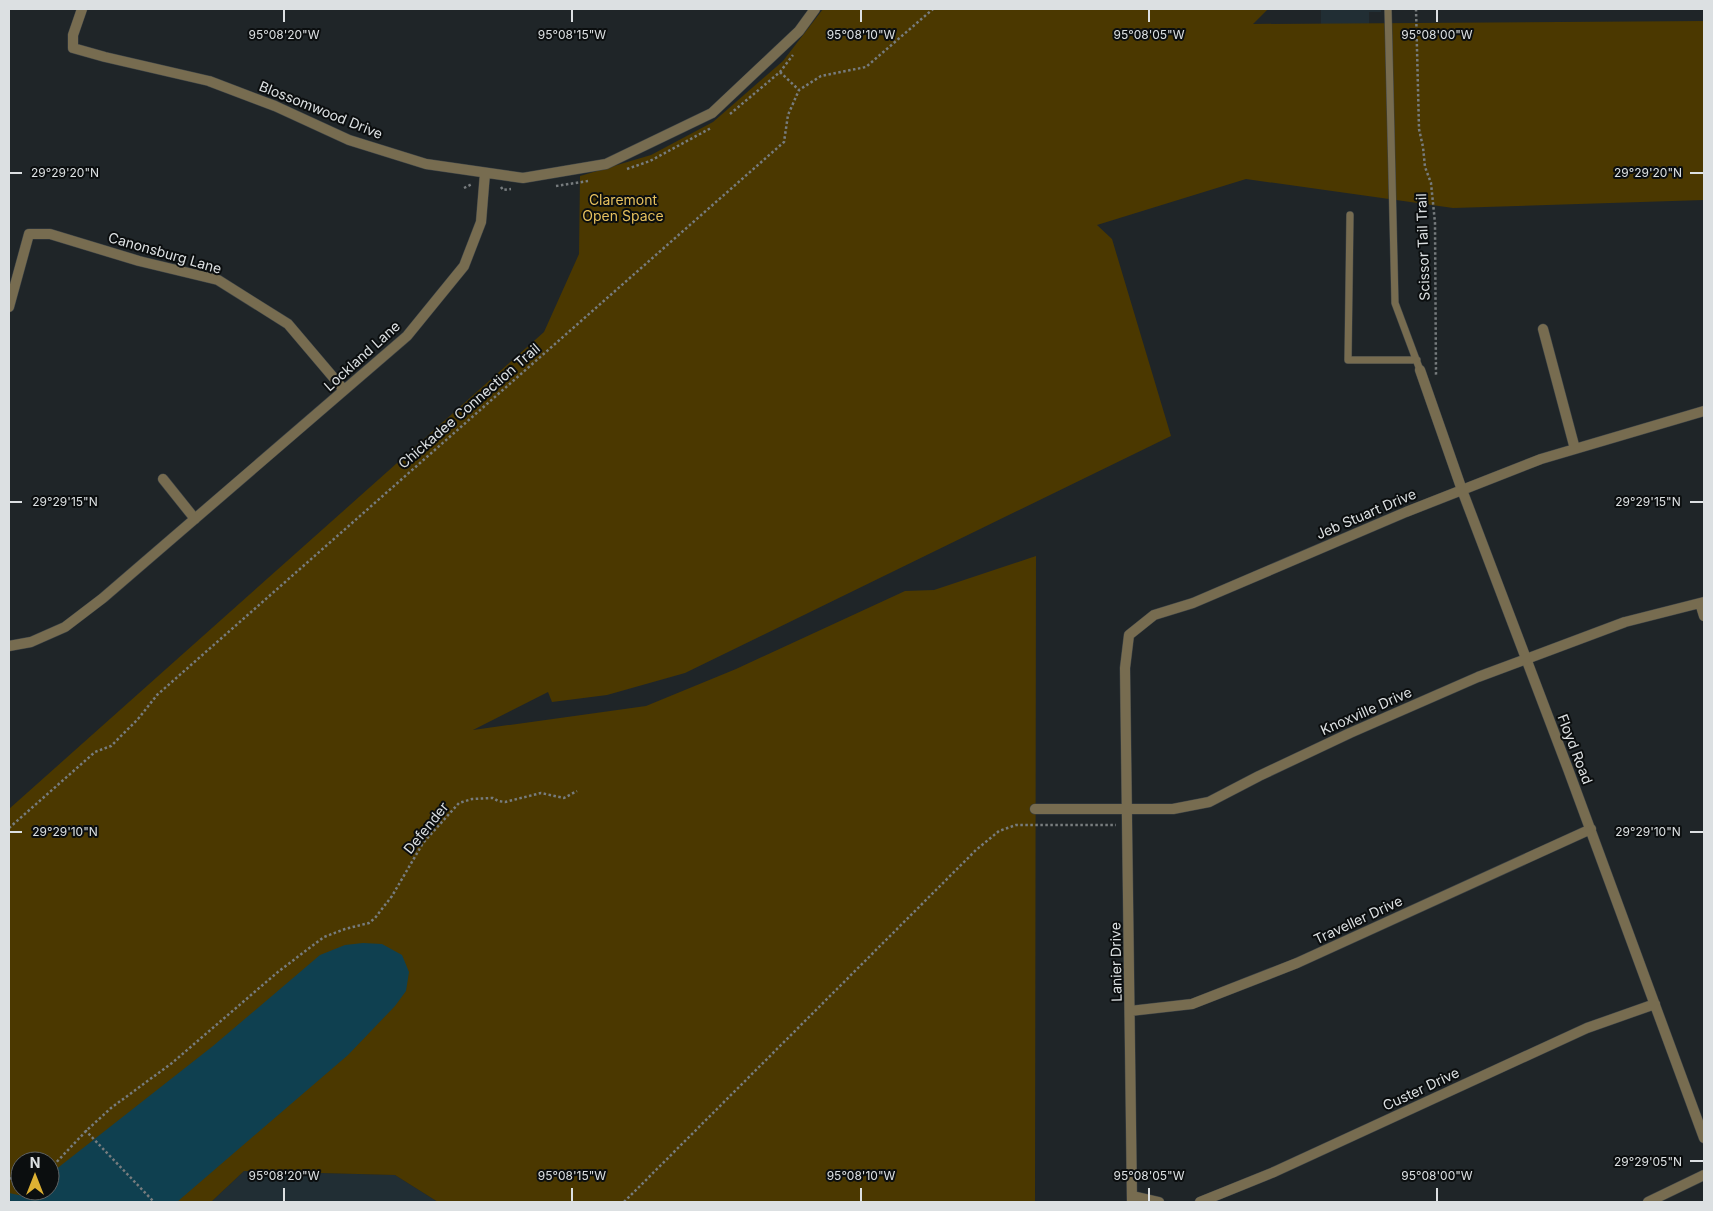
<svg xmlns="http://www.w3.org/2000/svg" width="1713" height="1211" font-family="Inter,sans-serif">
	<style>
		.built { fill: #212e34 }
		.green { fill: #4b3800; fill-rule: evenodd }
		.water { fill: #0f4050 }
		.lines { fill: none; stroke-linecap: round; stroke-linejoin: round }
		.lane-casing { stroke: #3d4346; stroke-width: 8 }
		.street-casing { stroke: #3d4346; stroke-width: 11 }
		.path { stroke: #777c7e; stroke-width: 2.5; stroke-dasharray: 2.5 2.5; stroke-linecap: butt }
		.lane { stroke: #776c50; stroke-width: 7 }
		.street { stroke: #776c50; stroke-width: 10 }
		.ticks { fill: none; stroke: #dce0e2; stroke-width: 2 }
		.labels { text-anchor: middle; stroke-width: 4; stroke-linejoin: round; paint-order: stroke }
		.street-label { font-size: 14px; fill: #dce0e2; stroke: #0b0e0f }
		.park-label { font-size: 14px; fill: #e6c05d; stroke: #0b0e0f }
		.ticks-label { font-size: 12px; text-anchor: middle; fill: #dce0e2; stroke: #0b0e0f; stroke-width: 4; stroke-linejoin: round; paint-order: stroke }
	</style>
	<rect width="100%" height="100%" fill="#1f2528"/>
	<path class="built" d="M 1324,9 L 1381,9 L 1381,12 L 1369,12 L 1369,25 L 1321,28 L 1321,10 Z
		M 244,1171 L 395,1175 L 438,1202 L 211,1202 Z"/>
	<path class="green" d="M 823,9 L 1268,9 L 1253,24 L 1704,21 L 1704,200 L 1453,208 L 1246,179 L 1097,225 L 1112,239 L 1171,436 L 685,673 L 607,695 L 552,702 L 548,692 L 473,730 L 646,706 L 736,669 L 905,591 L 934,590 L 1036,556 L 1035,1202 L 438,1202 L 395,1175 L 244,1171 L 211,1202 L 9,1202 L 9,809 L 544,332 L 579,254 L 580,176 L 651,155 L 713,122 L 783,61 ZM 20,1161 L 50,1161 L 50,1191 L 20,1191 Z"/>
	<path class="water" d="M 363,943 L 382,944 L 402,955 L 409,972 L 406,991 L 395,1006 L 348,1055 L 177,1202 L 9,1202 L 9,1193 L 23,1196 L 29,1191 L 50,1191 L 50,1174 L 213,1046 L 320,955 L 345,945 Z"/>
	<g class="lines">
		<g class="lane-casing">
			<path id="lane" d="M 1388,9 L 1395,303 L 1420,370
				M 1350,215 L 1348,360 L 1417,360"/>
		</g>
		<g class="street-casing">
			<path id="street" d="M 82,9 L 73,35 L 73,48 L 105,57 L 209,81 L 275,106 L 349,140 L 426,164 L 523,178 L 606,164 L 712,113 L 799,31 L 815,9
				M 9,307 L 29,234 L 50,234 L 139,261 L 218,280 L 288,324 L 344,390
				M 1543,329 L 1575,449
				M 1420,370 L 1462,490 L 1568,769 L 1704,1138
				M 163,479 L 195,519
				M 1700,603 L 1704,616
				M 9,646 L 31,642 L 65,627 L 103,598 L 407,336 L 464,266 L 481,222 L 485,173
				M 1035,809 L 1173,809 L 1209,802 L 1259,776 L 1350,733 L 1478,677 L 1625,622 L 1704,602
				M 1130,1011 L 1192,1004 L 1297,963 L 1591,829
				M 1133,1196 L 1159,1202
				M 1132,1202 L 1125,668 L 1129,635 L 1154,615 L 1193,603 L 1406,512 L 1541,459 L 1704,411
				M 1200,1202 L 1274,1172 L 1587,1028 L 1655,1004
				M 1648,1202 L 1704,1175"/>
		</g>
		<path class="path" d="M 1416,9 L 1419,129 L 1423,147 L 1425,167 L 1431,183 L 1435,223 L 1436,375
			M 780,72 L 799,90
			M 730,114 L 780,72 L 793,55
			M 627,169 L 650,161 L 711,128
			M 556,186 L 588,181
			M 501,187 L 503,190 L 511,189
			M 464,188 L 472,184
			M 9,828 L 95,752 L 111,746 L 138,719 L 157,695 L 784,142 L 788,115 L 799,90 L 821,76 L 866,67 L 933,9
			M 85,1132 L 86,1131 L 154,1202
			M 50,1169 L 86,1131 L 111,1108 L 172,1063 L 279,971 L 324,937 L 345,929 L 369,923 L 375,918 L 392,896 L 423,843 L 459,803 L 472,799 L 493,798 L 498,801 L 505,802 L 541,793 L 564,798 L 577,791
			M 9,1178 L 20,1181
			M 624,1202 L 976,850 L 999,831 L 1016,825 L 1116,825"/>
		<use href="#lane" class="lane"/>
		<use href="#street" class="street"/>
	</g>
	<path class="ticks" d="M 284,10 L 284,22M 572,10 L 572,22M 861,10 L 861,22M 1149,10 L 1149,22M 1437,10 L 1437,22M 10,173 L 22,173M 1690,173 L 1703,173M 10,502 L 22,502M 1690,502 L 1703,502M 10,832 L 22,832M 1690,832 L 1703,832M 1690,1161 L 1703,1161M 284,1188 L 284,1201M 572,1188 L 572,1201M 861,1188 L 861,1201M 1149,1188 L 1149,1201M 1437,1188 L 1437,1201"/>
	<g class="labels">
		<g class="street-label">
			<text transform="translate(321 110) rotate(22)" y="5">Blossomwood Drive</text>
			<text transform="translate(1423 247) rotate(-92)" y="5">Scissor Tail Trail</text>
			<text transform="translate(165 253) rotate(16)" y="5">Canonsburg Lane</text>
			<text transform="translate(362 356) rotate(-42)" y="5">Lockland Lane</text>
			<text transform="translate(469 406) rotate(-41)" y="5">Chickadee Connection Trail</text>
			<text transform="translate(1366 514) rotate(-23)" y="5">Jeb Stuart Drive</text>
			<text transform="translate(1366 711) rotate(-24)" y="5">Knoxville Drive</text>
			<text transform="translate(1575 749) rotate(69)" y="5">Floyd Road</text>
			<text transform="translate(426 828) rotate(-51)" y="5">Defender</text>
			<text transform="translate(1358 920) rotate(-25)" y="5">Traveller Drive</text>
			<text transform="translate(1116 962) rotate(-91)" y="5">Lanier Drive</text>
			<text transform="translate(1421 1089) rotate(-25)" y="5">Custer Drive</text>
		</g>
		<g class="park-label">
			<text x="623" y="205">Claremont<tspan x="623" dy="16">Open Space</tspan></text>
		</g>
	</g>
	<g class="ticks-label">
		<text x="284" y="39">95°08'20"W</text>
		<text x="572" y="39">95°08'15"W</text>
		<text x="861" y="39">95°08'10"W</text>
		<text x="1149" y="39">95°08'05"W</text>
		<text x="1437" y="39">95°08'00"W</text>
		<text x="65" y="177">29°29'20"N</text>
		<text x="1648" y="177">29°29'20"N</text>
		<text x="65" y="506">29°29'15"N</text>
		<text x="1648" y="506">29°29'15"N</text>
		<text x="65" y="836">29°29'10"N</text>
		<text x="1648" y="836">29°29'10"N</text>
		<text x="1648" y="1166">29°29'05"N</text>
		<text x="284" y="1180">95°08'20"W</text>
		<text x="572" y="1180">95°08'15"W</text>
		<text x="861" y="1180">95°08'10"W</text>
		<text x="1149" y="1180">95°08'05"W</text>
		<text x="1437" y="1180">95°08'00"W</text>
	</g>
	<rect width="1713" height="1211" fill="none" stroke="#dce0e2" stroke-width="20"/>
	<g transform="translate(35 1176)"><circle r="24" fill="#0b0e0f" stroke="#5f6263"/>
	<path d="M0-4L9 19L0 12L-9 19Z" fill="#ddb133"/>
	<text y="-8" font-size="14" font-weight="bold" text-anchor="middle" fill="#dce0e2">N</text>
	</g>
</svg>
